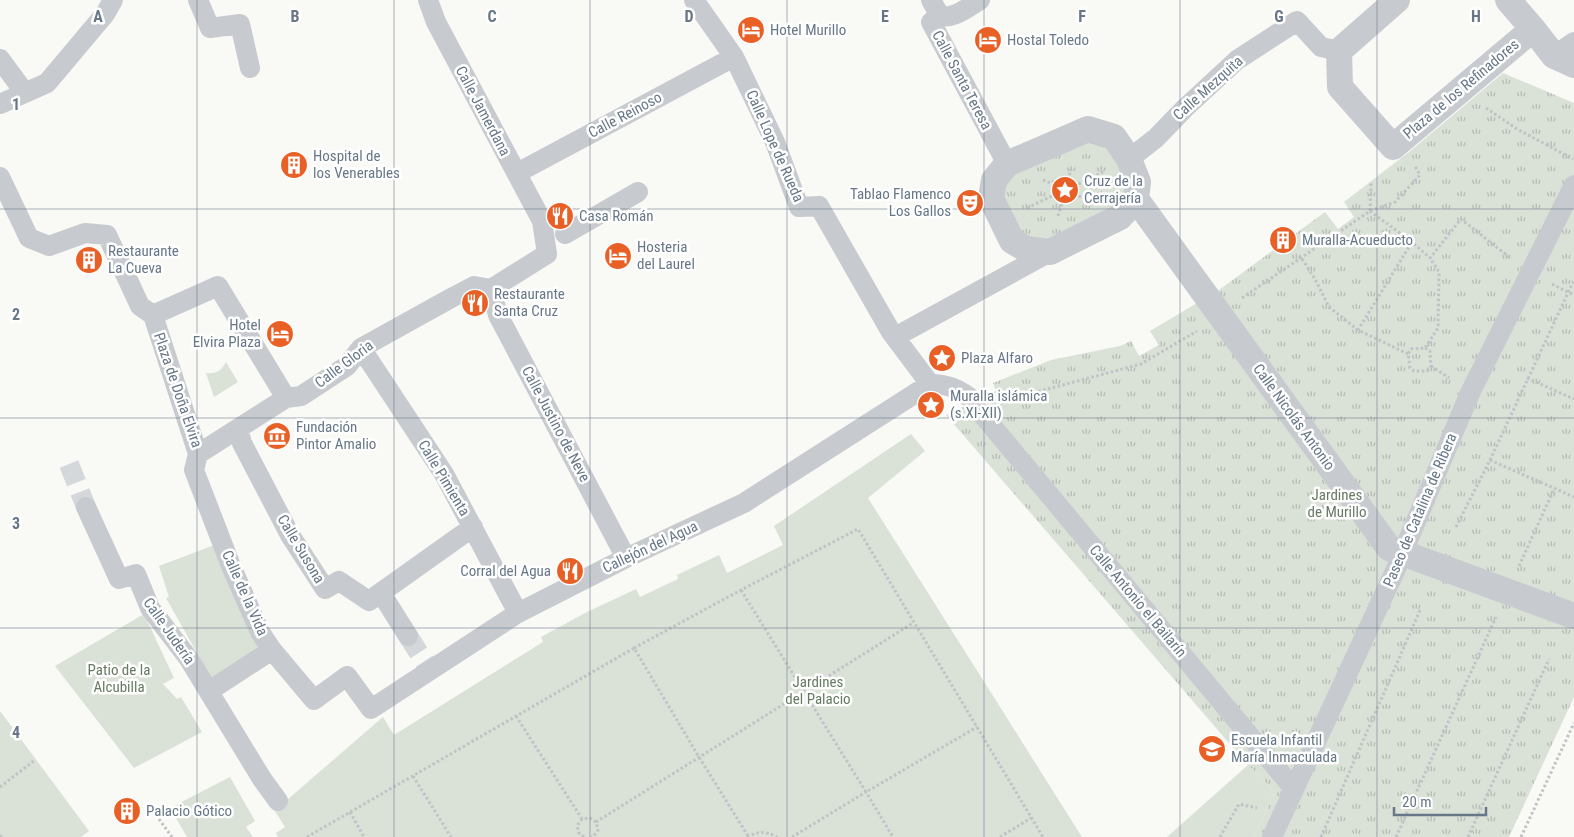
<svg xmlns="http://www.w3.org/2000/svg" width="1574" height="837" font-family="'Roboto Condensed',sans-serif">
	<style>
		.grass { fill: url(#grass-tufts) }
		.garden { fill: #dae1d7 }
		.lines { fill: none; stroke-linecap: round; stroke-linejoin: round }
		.pedestrian-tunnel { stroke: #d4d8da; stroke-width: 20; stroke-dasharray: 20 10; stroke-linecap: butt }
		.path { stroke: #c0c3c5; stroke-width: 3; stroke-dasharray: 2.5 2.5; stroke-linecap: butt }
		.pedestrian { stroke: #c7cace; stroke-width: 20 }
		.minor { stroke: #c7cace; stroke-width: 26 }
		.grid { fill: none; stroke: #677788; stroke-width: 1; stroke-opacity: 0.55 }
		.labels { text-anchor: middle; stroke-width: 5; stroke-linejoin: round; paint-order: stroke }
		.poi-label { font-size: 15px; fill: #677788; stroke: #fff; text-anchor: start }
		.street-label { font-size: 15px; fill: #677788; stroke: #fff }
		.park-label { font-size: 15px; fill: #667a62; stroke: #fff }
		.grid-label { font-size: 16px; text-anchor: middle; font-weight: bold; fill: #677788; stroke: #fff; stroke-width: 5; stroke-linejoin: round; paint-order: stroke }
	</style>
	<defs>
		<pattern id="grass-tufts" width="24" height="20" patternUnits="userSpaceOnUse" patternTransform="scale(1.25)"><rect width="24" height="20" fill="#dae1d7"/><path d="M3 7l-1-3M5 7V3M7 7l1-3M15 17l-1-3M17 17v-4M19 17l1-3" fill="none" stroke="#b5bbb4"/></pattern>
	</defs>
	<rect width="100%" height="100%" fill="#f9f9f6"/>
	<path class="grass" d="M 1503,73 L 1574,103 L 1574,697 L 1509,837 L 1254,837 L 1275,792 L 1248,765 L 946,415 L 996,391 L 993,383 L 1051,360 L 1120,346 L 1131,341 L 1139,356 L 1159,345 L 1150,331 L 1219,290 L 1325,212 L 1338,229 L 1354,217 L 1344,202 L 1409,152 Z
		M 1099,140 L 1123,162 L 1125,188 L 1120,202 L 1111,211 L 1051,241 L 1029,238 L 1007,218 L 1003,190 L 1015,170 L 1073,142 Z"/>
	<path class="garden" d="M 226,362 L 238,382 L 214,397 L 206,373 C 217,374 221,371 226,362 Z
		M 911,434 L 925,451 L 868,498 L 1082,837 L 278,837 L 276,833 L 285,827 L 273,808 L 287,800 L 383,717 L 394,735 L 543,642 L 541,637 L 587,612 L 636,589 L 640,597 L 678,579 L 677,575 L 719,555 L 727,573 L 783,545 L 774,526 Z
		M 217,544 L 262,650 L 214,683 L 166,598 L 169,597 L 159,566 Z
		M 144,614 L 174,678 L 163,684 L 177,699 L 181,697 L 202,732 L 134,768 L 55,666 Z
		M 0,711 L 89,831 L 81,837 L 0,837 Z
		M 1248,765 L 1275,792 L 1254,837 L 1167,837 Z
		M 230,777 L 255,821 L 246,827 L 253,837 L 187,837 L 170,808 Z"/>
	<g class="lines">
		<path class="pedestrian-tunnel" d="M 69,464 L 86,507
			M 408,636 L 428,667"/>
		<path class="path" d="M 1486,108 L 1517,129 L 1573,159
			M1055 190a10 10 0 1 1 20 0a10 10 0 1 1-20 0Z
			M 1043,180 L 1056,185
			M 1068,180 L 1071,169
			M 1074,186 L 1103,172
			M 1074,194 L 1088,200
			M 1027,208 L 1056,194
			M 1370,211 L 1412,242 L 1430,258
			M 1370,211 L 1371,182
			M 1058,216 L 1063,200
			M 1302,259 L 1315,279 L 1329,307 L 1358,330
			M 1552,284 L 1574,295
			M 1242,298 L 1370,211 L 1395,202 L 1420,175 L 1415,166
			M 1425,348 L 1430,351 L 1431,366 L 1427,371 L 1414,371 L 1410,368 L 1408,354 L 1411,349 L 1425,348 L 1438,328 L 1439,272 L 1430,258 L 1461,219 L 1509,257
			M 1408,354 L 1358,330 L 1412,242
			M 1431,366 L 1449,378
			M 1527,378 L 1574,399
			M 1005,402 L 1014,398 L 1141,364 L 1197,331
			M 1490,460 L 1574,497
			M 1456,527 L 1490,460 L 1574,280
			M 1519,566 L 1554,489
			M 741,590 L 866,792 L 977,727
			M 634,648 L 741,590 L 858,529 L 1043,837
			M 516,716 L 582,819
			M 413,776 L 451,837
			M 0,787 L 35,760
			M 350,812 L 364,837
			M 156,815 L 172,837
			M 596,822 L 913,623
			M 0,835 L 1,837
			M 307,837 L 634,648 L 699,757 L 748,836
			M 584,837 L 579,833 L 577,826 L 582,819 L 590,818 L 596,822 L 598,830 L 593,837 L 591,837
			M 747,837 C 758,831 766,831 777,837
			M 792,837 L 866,792 L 893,837
			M 1000,837 L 1031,818
			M 1220,837 L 1239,804 L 1257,808
			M 1321,837 L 1421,608
			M 1396,837 L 1496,617
			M 1468,837 L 1549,659
			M 1521,837 L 1574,723"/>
		<path class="pedestrian" d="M 198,0 L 210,28 L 240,24 L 250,68
			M 694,0 L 734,57 L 775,142 L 799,207 L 819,206 L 891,332 L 930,384
			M 931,0 L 940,16 L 931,22 L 1007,164
			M 940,16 C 955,19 968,7 980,0
			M 1554,56 L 1574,42
			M 0,59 L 25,93
			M 0,104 L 47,83 L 105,14 L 113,0
			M 1129,159 L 1156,138 L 1185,108 L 1237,60 L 1297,21 L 1321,47 L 1339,51
			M 517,173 L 734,57
			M 0,177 L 29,238 L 49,246 L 85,233 L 107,235 L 140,306 L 153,315
			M 565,234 L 638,192
			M 218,286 L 286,398 L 198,454 L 153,315 Z
			M 491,289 L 498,315 L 626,558
			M 895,337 L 1050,252
			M 361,348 L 444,474 L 518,613
			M 930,384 C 948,384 960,389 974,401
			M 286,398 L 301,396 L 347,366 L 361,348 L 453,297 L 474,286 L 491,289 L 547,254 L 542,221 L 436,22 L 428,0
			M 982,414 L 1294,789
			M 238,429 L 242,443 L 290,535 L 325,589 L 339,581 L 369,601 L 473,527
			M 198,454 L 194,470 L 231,566 L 260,632 L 272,650 L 314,700 L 347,676 L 371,709 L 518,613 L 626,558 L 744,503 L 930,384
			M 86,507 L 119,579 L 136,574 L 150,608 L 189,659 L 262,779 L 278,801
			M 381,593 L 408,636
			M 209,691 L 272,650
			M 1272,837 L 1395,571 L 1470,393 L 1574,185"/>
		<path class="minor" d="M 1397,0 L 1339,51 L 1340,87 L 1393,147 L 1533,29
			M 1508,0 L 1533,29 L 1554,56 L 1574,65
			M 1088,129 L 1114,137 L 1129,159 L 1138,182 L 1136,199 L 1120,217 L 1050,252 L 1026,249 L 1012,241 L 991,198 L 994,180 L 1007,164 Z
			M 1136,199 L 1389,548 L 1574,616"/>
	</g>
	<path class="grid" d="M 197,0 L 197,837M 394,0 L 394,837M 590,0 L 590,837M 787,0 L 787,837M 984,0 L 984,837M 1180,0 L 1180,837M 1377,0 L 1377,837M 0,209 L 1574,209M 0,418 L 1574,418M 0,628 L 1574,628"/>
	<defs>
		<g id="hotel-disc" transform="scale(1.4375)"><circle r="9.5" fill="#e96027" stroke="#fff"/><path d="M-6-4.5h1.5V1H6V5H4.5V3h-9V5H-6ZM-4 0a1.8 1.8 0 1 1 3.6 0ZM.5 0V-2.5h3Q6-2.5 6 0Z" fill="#fff"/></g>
		<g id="building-disc" transform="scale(1.4375)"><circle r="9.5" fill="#e96027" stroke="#fff"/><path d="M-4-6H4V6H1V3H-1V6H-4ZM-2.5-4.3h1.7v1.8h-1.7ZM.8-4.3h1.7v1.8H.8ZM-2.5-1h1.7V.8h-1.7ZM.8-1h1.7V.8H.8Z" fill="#fff"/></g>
		<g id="sight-disc" transform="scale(1.4375)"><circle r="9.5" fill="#e96027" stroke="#fff"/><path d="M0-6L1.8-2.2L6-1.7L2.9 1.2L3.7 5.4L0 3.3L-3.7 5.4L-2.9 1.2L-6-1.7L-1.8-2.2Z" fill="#fff"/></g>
		<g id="theatre-disc" transform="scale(1.4375)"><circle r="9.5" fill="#e96027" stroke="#fff"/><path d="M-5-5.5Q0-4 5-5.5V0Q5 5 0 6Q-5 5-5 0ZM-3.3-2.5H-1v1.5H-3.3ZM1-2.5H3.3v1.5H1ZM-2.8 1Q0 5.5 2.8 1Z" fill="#fff"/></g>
		<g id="restaurant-disc" transform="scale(1.4375)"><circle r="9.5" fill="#e96027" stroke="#fff"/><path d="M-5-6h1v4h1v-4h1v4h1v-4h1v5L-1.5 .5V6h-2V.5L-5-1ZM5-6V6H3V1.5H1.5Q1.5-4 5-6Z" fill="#fff"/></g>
		<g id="museum-disc" transform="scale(1.4375)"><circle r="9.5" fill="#e96027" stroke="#fff"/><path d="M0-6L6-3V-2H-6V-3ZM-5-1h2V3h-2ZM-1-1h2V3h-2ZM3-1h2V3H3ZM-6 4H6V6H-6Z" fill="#fff"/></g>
		<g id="school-disc" transform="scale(1.4375)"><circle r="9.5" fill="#e96027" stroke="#fff"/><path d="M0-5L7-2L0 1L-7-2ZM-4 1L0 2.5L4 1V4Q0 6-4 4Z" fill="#fff"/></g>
	</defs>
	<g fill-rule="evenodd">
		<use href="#hotel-disc" x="751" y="30"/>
		<use href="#hotel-disc" x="988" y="40"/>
		<use href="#building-disc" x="294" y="165"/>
		<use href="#sight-disc" x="1065" y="190"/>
		<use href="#theatre-disc" x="970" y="203"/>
		<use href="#restaurant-disc" x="560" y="216"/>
		<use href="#building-disc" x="1283" y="240"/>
		<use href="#hotel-disc" x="618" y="256"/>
		<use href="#building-disc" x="89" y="260"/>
		<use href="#restaurant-disc" x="475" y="303"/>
		<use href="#hotel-disc" x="280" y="334"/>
		<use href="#sight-disc" x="942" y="358"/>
		<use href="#sight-disc" x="931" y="405"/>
		<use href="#museum-disc" x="277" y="436"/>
		<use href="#restaurant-disc" x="570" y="571"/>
		<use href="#school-disc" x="1212" y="749"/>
		<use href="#building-disc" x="127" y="811"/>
	</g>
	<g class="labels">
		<g class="poi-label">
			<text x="770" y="35">Hotel Murillo</text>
			<text x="1007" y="45">Hostal Toledo</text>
			<text x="313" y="161">Hospital de<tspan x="313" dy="17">los Venerables</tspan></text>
			<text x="1084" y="186">Cruz de la<tspan x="1084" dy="17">Cerrajería</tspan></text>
			<text x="951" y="199" text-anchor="end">Tablao Flamenco<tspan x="951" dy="17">Los Gallos</tspan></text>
			<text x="579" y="221">Casa Román</text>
			<text x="1302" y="245">Muralla-Acueducto</text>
			<text x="637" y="252">Hosteria<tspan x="637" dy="17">del Laurel</tspan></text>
			<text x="108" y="256">Restaurante<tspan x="108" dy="17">La Cueva</tspan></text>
			<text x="494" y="299">Restaurante<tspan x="494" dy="17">Santa Cruz</tspan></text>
			<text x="261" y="330" text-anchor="end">Hotel<tspan x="261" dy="17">Elvira Plaza</tspan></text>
			<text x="961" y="363">Plaza Alfaro</text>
			<text x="950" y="401">Muralla islámica<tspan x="950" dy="17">(s.XI-XII)</tspan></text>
			<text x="296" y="432">Fundación<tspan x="296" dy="17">Pintor Amalio</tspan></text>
			<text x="551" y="576" text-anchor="end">Corral del Agua</text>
			<text x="1231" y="745">Escuela Infantil<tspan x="1231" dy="17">María Inmaculada</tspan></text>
			<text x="146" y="816">Palacio Gótico</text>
		</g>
		<g class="street-label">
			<text transform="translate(962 80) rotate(62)" y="5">Calle Santa Teresa</text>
			<text transform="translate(1208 88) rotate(-42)" y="5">Calle Mezquita</text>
			<text transform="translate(1461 89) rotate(-40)" y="5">Plaza de los Refinadores</text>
			<text transform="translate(483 111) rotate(62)" y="5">Calle Jamerdana</text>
			<text transform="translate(625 115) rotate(-28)" y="5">Calle Reinoso</text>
			<text transform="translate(775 146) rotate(66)" y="5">Calle Lope de Rueda</text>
			<text transform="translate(344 364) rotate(-37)" y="5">Calle Gloria</text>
			<text transform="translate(178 390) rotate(71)" y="5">Plaza de Doña Elvira</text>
			<text transform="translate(1294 417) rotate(54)" y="5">Calle Nicolás Antonio</text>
			<text transform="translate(556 424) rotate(62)" y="5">Calle Justino de Neve</text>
			<text transform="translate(444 478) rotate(59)" y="5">Calle Pimienta</text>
			<text transform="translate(1420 510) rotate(-67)" y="5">Paseo de Catalina de Ribera</text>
			<text transform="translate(650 547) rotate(-25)" y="5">Callejón del Agua</text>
			<text transform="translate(301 549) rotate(59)" y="5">Calle Susona</text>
			<text transform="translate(245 593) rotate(66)" y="5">Calle de la Vida</text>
			<text transform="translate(1138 601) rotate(50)" y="5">Calle Antonio el Bailarín</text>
			<text transform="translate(169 631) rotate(55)" y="5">Calle Judería</text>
		</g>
		<g class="park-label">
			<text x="1337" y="500">Jardines<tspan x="1337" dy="17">de Murillo</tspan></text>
			<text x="119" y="675">Patio de la<tspan x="119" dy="17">Alcubilla</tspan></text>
			<text x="818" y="687">Jardines<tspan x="818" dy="17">del Palacio</tspan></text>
		</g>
	</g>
	<g class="grid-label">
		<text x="98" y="22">A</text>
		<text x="295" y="22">B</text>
		<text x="492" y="22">C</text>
		<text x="689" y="22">D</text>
		<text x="885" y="22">E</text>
		<text x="1082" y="22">F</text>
		<text x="1279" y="22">G</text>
		<text x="1476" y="22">H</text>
		<text x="16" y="110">1</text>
		<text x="16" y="320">2</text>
		<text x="16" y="529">3</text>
		<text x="16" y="738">4</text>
	</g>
	<path d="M1394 807v8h92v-8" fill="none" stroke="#677788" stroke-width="2.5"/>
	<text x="1402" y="807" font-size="15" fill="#677788" stroke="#ffffff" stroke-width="4" paint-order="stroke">20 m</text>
</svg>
